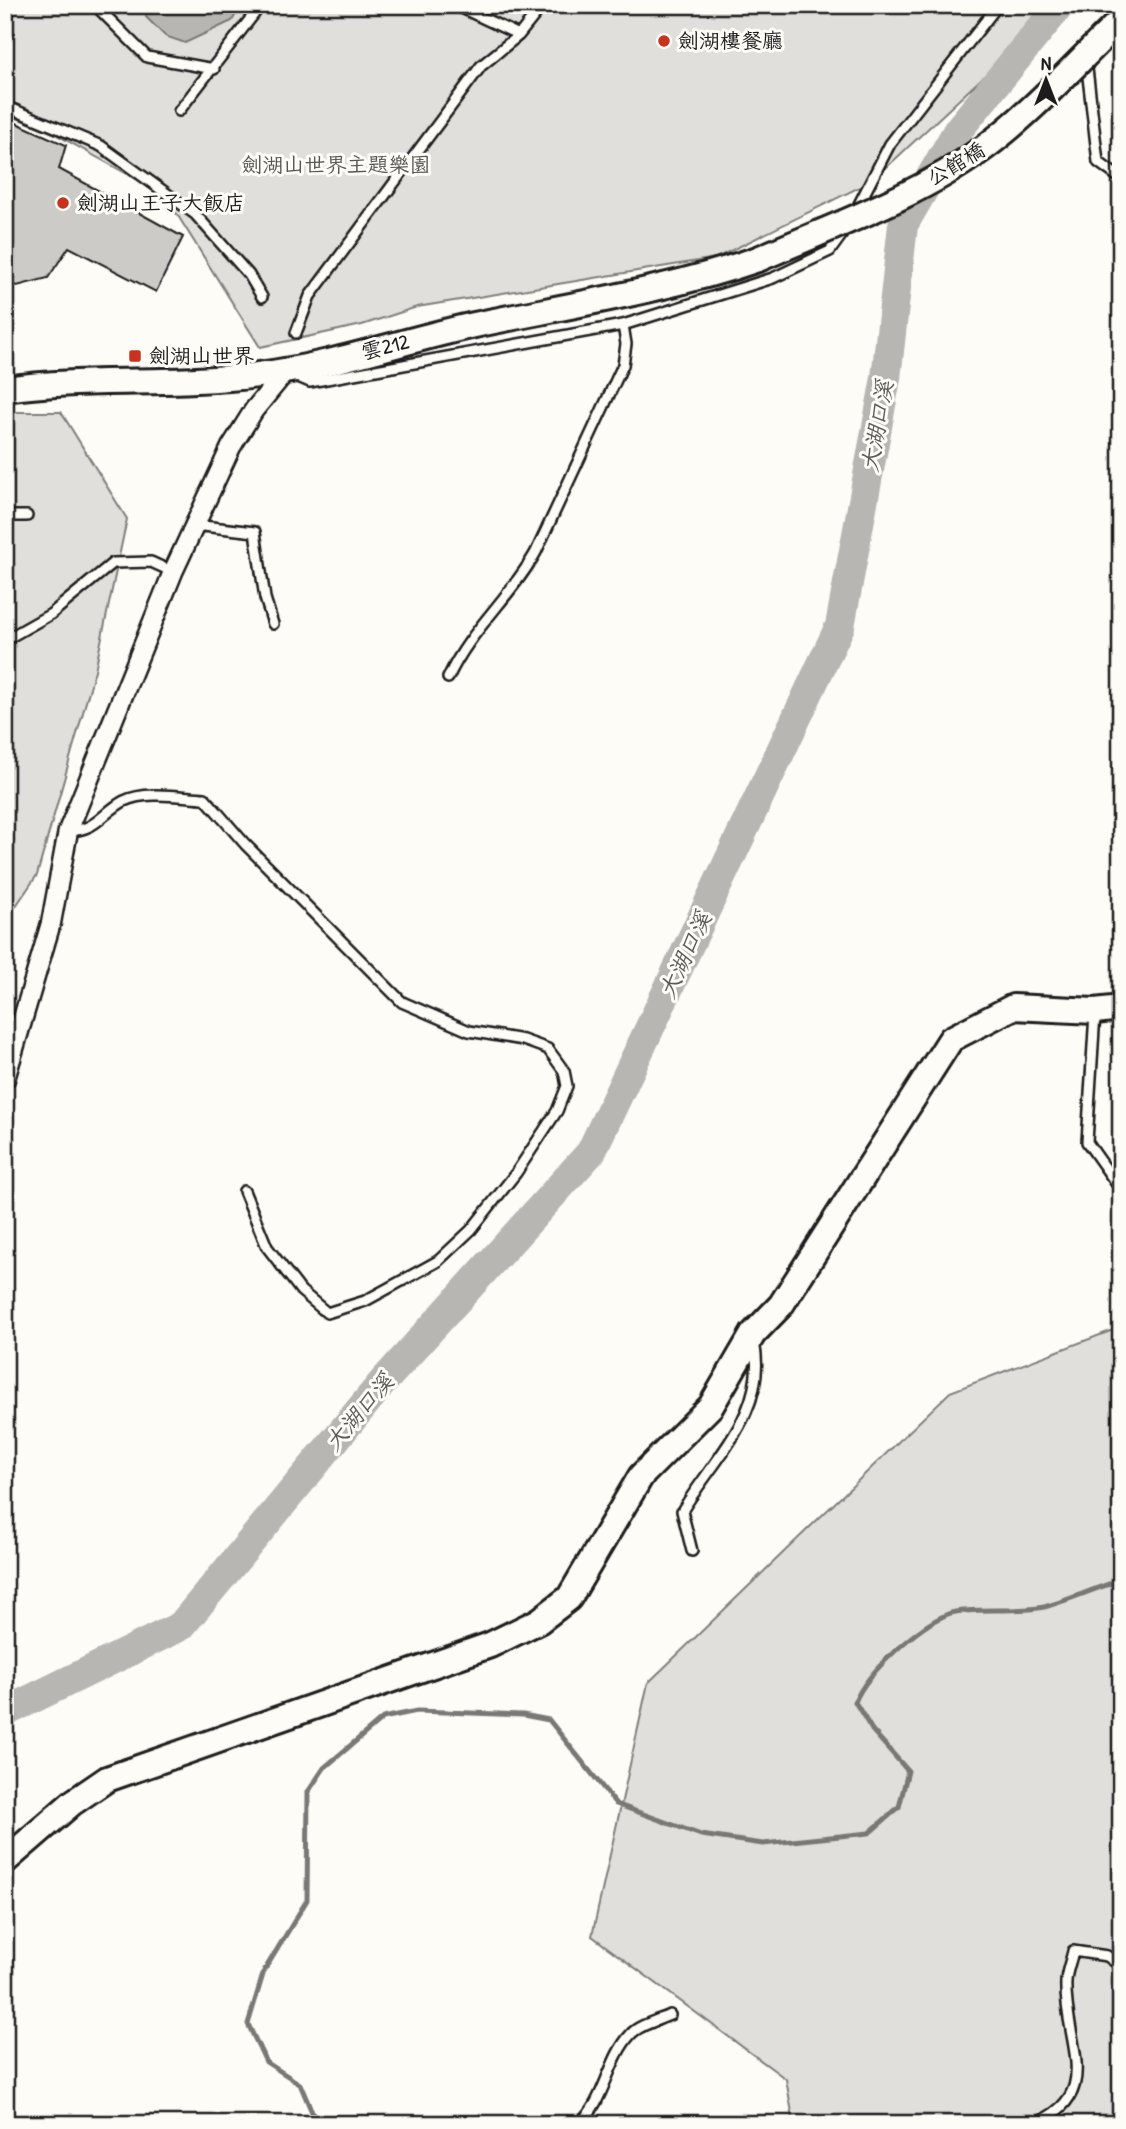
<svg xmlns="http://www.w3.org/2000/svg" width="1126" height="2129" font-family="'Patrick Hand','LXGW WenKai TC',sans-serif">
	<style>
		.green { fill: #e0dfdb; stroke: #7e7e7c; stroke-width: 2 }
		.water { fill: #b7b6b2; stroke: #797876; stroke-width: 2 }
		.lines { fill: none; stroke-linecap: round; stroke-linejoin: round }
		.stream { stroke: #797876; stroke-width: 5 }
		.river { stroke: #b7b6b2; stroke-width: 30 }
		.building { fill: #cccbc8; stroke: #1c1c1c; stroke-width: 2 }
		.lane-casing { stroke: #1c1c1c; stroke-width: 14 }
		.street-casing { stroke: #1c1c1c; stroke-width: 23 }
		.secondary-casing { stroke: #1c1c1c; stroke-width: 30 }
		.lane { stroke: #fdfcf7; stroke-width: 9 }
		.street { stroke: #fdfcf7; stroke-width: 18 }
		.secondary { stroke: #fdfcf7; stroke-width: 24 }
		.secondary-bridge-casing { stroke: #1c1c1c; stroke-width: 30; stroke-linecap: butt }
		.secondary-bridge { stroke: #fdfcf7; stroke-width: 24 }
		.poi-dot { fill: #c8321e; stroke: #fdfcf7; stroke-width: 2.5 }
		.labels { text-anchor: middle; stroke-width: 6; stroke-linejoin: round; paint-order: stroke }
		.poi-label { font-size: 21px; fill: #1c1c1c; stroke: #fdfcf7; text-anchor: start }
		.street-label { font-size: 21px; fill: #1c1c1c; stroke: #fdfcf7 }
		.park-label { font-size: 21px; fill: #575655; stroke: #fdfcf7 }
		.water-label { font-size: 23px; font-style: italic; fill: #5a5a58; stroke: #fdfcf7 }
	</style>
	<rect width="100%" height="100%" fill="#fdfcf7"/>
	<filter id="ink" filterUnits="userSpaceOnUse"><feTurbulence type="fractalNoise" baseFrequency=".0143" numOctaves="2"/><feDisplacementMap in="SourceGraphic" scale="14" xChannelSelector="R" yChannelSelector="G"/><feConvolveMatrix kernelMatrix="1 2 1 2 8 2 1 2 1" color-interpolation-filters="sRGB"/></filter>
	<g filter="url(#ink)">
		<path class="green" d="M 5,5 L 1060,5 L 872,181 L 716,258 L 417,307 L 362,325 L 260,347 L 165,195 L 53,133 L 5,113 Z
			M 5,412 L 61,412 L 127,519 L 95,670 L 37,875 L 5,922 Z
			M 1121,1327 L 1121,2124 L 794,2124 L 786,2079 L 592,1936 L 648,1683 L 950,1392 Z"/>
		<path class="water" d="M 146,5 L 241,5 L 232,21 L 185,43 L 165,36 L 146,17 Z"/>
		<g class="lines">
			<path class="stream" d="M 317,2124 L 300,2084 L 266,2062 L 248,2024 L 264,1971 L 307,1900 L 308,1792 L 324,1768 L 383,1718 L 417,1711 L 523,1715 L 549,1720 L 616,1804 L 701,1835 L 763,1844 L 869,1833 L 899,1807 L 908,1771 L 872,1730 L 855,1702 C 867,1672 917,1627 948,1614 C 964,1607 1019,1613 1044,1607 C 1070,1600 1095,1588 1121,1580"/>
			<path class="river" d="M 5,1712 L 181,1626 L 382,1383 L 591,1152 L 840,626 L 886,378 L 903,225 L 958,130 L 1060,5"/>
		</g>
		<path class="building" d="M 5,118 L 66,145 L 59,169 L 183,237 L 156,292 L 69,247 L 48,278 L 17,286 L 5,281 Z"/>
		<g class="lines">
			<g class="lane-casing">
				<path id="lane" d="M 95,5 L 147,57 L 214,69
					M 455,5 L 519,35
					M 1086,60 L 1098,162 L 1120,178
					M 5,106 L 101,146 L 195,214 L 249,275 L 262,297
					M 179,111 L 261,5
					M 856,210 L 890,144 L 998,5
					M 296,333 L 310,296 L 481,66 L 519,35 L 543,5
					M 296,376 L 310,382 L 623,325 L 773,278 L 830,251 L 846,229
					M 5,516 L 27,516
					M 194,525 L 255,532 L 265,598 L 273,624
					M 5,640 L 51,614 L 113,563 L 151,562 L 173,572
					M 448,678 C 470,630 511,597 536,552 L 623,365 L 626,344 L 623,325
					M 68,831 C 96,831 102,813 124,801 C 146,790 182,797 205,798 L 245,844 L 402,1002 L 469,1031 L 523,1040 L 548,1049 L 564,1071 L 567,1086 L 557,1111 L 516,1173 L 471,1230 L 438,1261 L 365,1301 L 327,1313 L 301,1291 L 267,1247 L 244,1191
					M 1095,1013 L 1087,1142 L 1121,1190
					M 692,1551 L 682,1511 C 715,1457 769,1410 754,1342
					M 579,2124 C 606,2100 607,2060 631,2034 C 639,2025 659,2020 670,2015
					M 1033,2124 C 1107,2095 1063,2040 1066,1982 C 1066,1972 1071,1961 1073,1951 L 1107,1956 L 1121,1966"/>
			</g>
			<g class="street-casing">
				<path id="street" d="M 5,1079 L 51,923 L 68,831 L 173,572 L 231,447 L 254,410 L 286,371"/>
			</g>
			<g class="secondary-casing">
				<path id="secondary" d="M 5,389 C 90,377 174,386 258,375 C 330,366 399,342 470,326 C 565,306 665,291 758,259
					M 5,1861 L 72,1803 L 107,1779 L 490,1645 L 539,1621 L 569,1598 L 641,1476 L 711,1406 L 753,1334 L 781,1305 L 951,1039 L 1013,1007 L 1095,1011 L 1121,1008"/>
			</g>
			<use href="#lane" class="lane"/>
			<use href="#street" class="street"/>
			<use href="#secondary" class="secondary"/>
			<g class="secondary-bridge-casing">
				<path id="secondary-bridge" d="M 758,259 C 833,226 917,197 984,148 C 1034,111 1076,63 1121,20"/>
			</g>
			<use href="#secondary-bridge" class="secondary-bridge"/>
		</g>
	</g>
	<g class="poi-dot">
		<circle cx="664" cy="41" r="7"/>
		<circle cx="63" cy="203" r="7"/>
		<rect x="128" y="349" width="14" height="14" rx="3.5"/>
	</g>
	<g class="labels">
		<g class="poi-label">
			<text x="678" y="48">劍湖樓餐廳</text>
			<text x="77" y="210">劍湖山王子大飯店</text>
			<text x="149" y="363">劍湖山世界</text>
		</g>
		<g class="street-label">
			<text transform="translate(956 164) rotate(-31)" y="7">公館橋</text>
			<text transform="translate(385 347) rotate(-14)" y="7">雲212</text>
		</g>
		<g class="park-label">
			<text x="336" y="172">劍湖山世界主題樂園</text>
		</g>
		<g class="water-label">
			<text transform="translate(877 426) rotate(-80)" y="8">大湖口溪</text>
			<text transform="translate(685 955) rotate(-65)" y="8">大湖口溪</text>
			<text transform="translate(359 1412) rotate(-50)" y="8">大湖口溪</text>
		</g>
	</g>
	<rect width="1126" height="2129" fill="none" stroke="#fdfcf7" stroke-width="28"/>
	<rect x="14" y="14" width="1098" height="2101" fill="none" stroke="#1c1c1c" stroke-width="2.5" filter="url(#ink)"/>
	<g transform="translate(1046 80)" stroke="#fdfcf7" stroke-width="5" paint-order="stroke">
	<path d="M0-5L12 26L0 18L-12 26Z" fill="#1c1c1c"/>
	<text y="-10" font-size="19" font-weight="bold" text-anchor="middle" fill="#1c1c1c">N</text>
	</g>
</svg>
